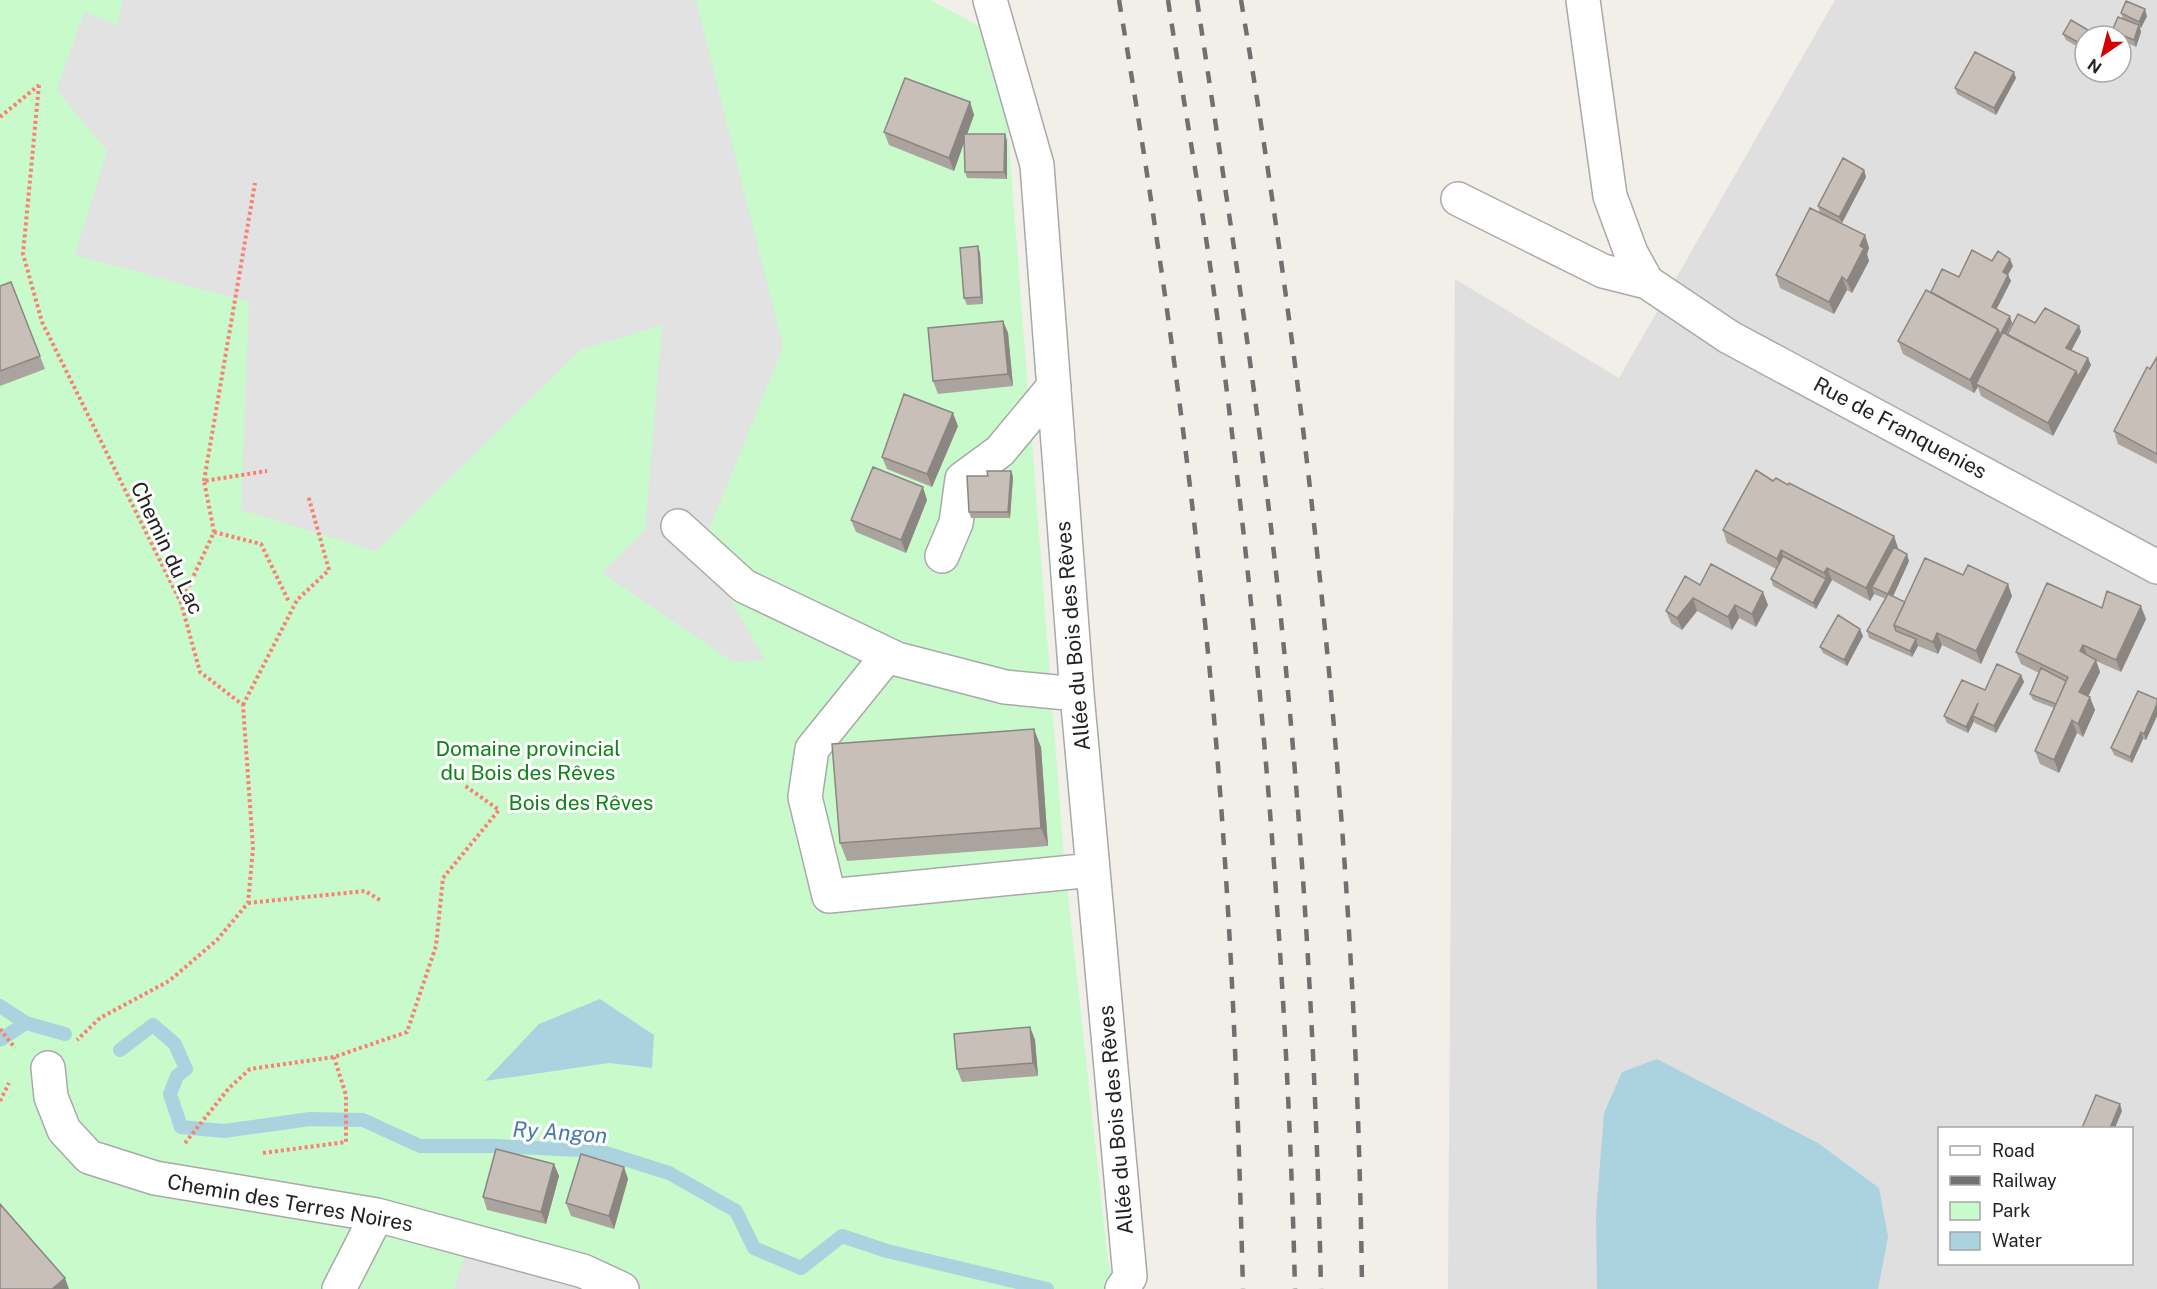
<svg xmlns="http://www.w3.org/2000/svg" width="2157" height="1289" font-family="'Public Sans',sans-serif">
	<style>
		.residential { fill: #e0dfdf; fill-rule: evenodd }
		.park { fill: #c8facc }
		.parking { fill: #e2e2e2 }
		.water { fill: #aad3df }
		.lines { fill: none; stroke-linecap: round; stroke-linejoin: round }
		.stream { stroke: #aad3df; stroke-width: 14 }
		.minor-casing { stroke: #a9a9a9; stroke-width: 36 }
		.path { stroke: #fa8072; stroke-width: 4; stroke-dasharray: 3 3; stroke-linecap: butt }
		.minor { stroke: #fff; stroke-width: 33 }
		.rail { stroke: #707070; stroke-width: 4.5; stroke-dasharray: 12 12; stroke-linecap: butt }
		.wall { fill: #aba49e }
		.shaded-wall { fill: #8b8681 }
		.building { fill: #c7bfb8; stroke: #8b8681; stroke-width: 1.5 }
		.labels { text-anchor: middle; stroke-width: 6; stroke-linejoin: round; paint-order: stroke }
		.street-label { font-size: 21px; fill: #222; stroke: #fff }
		.park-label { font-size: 21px; fill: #0c8416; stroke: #fff }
		.water-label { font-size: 22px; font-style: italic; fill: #4a7aab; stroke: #fff }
	</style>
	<rect width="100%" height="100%" fill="#f2efe9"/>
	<path class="residential" d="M 1835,0 L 2157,0 L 2157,1289 L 1448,1289 L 1455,279 L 1619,378 ZM 2085,36 L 2121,36 L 2121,72 L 2085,72 ZM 1940,1128 L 2132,1128 L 2132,1264 L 1940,1264 Z"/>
	<path class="park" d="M 0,0 L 931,0 L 990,32 L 1004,78 L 1064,858 L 1108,1261 L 1117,1289 L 0,1289 Z"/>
	<path class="parking" d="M 122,0 L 696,0 L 783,347 L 702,547 L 765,660 L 733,662 L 602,573 L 645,530 L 662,325 L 580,350 L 376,551 L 241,510 L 249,302 L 75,255 L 107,151 L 57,90 L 84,12 L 118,25 Z
		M 466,1252 L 581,1289 L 454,1289 Z"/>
	<path class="water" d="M 600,999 L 654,1035 L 652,1068 L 609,1063 L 485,1081 L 539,1024 Z
		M 1657,1059 L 1818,1143 L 1879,1188 L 1888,1237 L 1878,1289 L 1597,1289 L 1596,1214 L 1604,1113 L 1622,1072 Z"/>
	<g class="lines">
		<path class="stream" d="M 0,1006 L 26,1023
			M 0,1040 L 26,1023 L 65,1034
			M 120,1050 L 153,1025 L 175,1044 L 186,1069 L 177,1076 L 170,1094 L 181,1127 L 224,1131 L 310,1119 L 363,1120 L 420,1146 L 497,1146 L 599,1151 L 669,1173 L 736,1211 L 754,1248 L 801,1268 L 842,1236 L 887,1251 L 1047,1289"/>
		<g class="minor-casing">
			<path id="minor" d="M 990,0 L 1037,165 L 1077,694 L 1130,1277 L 1122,1289
				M 1583,0 L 1610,196 L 1631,253 L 1647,282
				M 1458,199 L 1603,271 L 1647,282 L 1729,337 L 2157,567
				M 678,526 L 744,586 L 897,659 L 1005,687 L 1077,694
				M 942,556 L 956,523 L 962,479 L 1000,451 L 1054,386
				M 888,655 L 812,749 L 805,797 L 829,896 L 1093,870
				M 48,1068 L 51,1097 L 64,1130 L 89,1157 L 155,1178 L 377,1215 L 583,1271 L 622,1289
				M 339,1289 L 377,1215"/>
		</g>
		<path class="path" d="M 39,85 L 23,254 L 42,322 L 181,603 L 200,672 L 243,705 L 253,848 L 248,903 L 217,940 L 169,981 L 100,1018 L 77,1040
			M 0,117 L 39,85
			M 204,481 L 255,183
			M 214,532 L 261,544 L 289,602
			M 181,603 L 214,532 L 204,481 L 267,471
			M 243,705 L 297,600 L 329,570 L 308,495
			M 248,903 L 365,891 L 380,900
			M 0,1029 L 15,1048
			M 0,1101 L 9,1083
			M 185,1143 L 229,1088 L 250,1069 L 334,1057 L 407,1032 L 436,946 L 443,878 L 499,810 L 464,785
			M 263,1153 L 346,1142 L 346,1095 L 334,1057"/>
		<use href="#minor" class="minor"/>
		<path class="rail" d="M 1119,0 C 1166,280 1205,563 1224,847 C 1234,994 1239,1141 1243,1289
			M 1168,0 C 1184,105 1203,210 1217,315 C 1260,638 1287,964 1295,1289
			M 1197,0 C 1227,200 1258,399 1279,600 C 1303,829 1316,1059 1321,1289
			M 1241,0 C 1312,425 1357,858 1362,1289"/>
	</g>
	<path class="wall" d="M 2121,13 L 2147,16 L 2141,28 L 2140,27 L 2141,32 L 2136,47 L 2121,40 L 2121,36 L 2114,36 L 2112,31 L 2123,19 Z
		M 2063,34 L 2085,36 L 2085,51 L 2066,40 Z
		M 2016,78 L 1996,115 L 1957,94 L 1955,88 Z
		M 970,102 L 974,115 L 967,134 L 1005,134 L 1007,141 L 1007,179 L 967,178 L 965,172 L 964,142 L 954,171 L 889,145 L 884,132 Z
		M 1864,170 L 1866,177 L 1842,223 L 1820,213 L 1818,206 Z
		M 1865,235 L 1869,248 L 1867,254 L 1869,261 L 1852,293 L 1847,290 L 1834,314 L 1780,288 L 1776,275 Z
		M 980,253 L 983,304 L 967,305 L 964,298 Z
		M 1992,261 L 2013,266 L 2008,275 L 2011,281 L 1996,310 L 2012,323 L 2006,334 L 2007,335 L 2035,323 L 2079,326 L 2081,332 L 2071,351 L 2091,365 L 2053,436 L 1981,396 L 1978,387 L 1974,393 L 1903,354 L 1898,341 L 1931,292 L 1959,277 Z
		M 11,282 L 45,369 L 0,386 L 0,286 Z
		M 1003,321 L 1008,333 L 1013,386 L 938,394 L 933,381 Z
		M 2157,357 L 2157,464 L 2118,444 L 2114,431 Z
		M 958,426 L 932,487 L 887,469 L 882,457 Z
		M 1011,471 L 1013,477 L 1010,518 L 971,518 L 969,512 L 988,476 Z
		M 1773,481 L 1788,485 L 1894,536 L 1898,549 L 1909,561 L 1893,596 L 1905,602 L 1963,575 L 2012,596 L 1981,664 L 1942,645 L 1938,654 L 1918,646 L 1912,657 L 1869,638 L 1867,631 L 1886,599 L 1874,594 L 1870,601 L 1832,580 L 1816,609 L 1773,586 L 1771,579 L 1776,569 L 1727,543 L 1723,530 Z
		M 927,500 L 906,553 L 856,532 L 851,520 Z
		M 1700,585 L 1768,605 L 1756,627 L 1739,618 L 1732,630 L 1697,611 L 1682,630 L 1671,623 L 1666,611 Z
		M 2102,608 L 2146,619 L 2121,672 L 2096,661 L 2100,672 L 2088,696 L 2095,710 L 2083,737 L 2077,733 L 2059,773 L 2040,764 L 2035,751 L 2054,708 L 2033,700 L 2030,694 L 2039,673 L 2021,664 L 2016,652 Z
		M 1863,636 L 1847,666 L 1823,653 L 1820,647 Z
		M 2021,675 L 2024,682 L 1996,733 L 1975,723 L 1974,721 L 1968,733 L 1947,723 L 1944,716 L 1985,690 Z
		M 2157,699 L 2157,716 L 2146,740 L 2143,739 L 2132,763 L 2114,755 L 2111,748 Z
		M 1041,747 L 1048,846 L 847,861 L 840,843 Z
		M 1030,1027 L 1035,1040 L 1038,1076 L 962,1082 L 957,1069 Z
		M 554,1164 L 559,1176 L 546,1224 L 487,1210 L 483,1197 Z
		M 628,1179 L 614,1229 L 571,1216 L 566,1203 Z"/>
	<path class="shaded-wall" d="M 2145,9 L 2147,16 L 2141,28 L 2139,22 Z
		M 2139,25 L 2141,32 L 2136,47 L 2134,40 Z
		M 2014,72 L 2016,78 L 1996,115 L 1994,108 Z
		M 970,102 L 974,115 L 954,171 L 949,158 Z
		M 1005,134 L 1007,141 L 1007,179 L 1004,172 Z
		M 1864,170 L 1866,177 L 1842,223 L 1839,217 Z
		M 1865,235 L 1869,248 L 1867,254 L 1869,261 L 1852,293 L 1847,281 L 1860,246 Z
		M 978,246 L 980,253 L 983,304 L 981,297 Z
		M 2010,259 L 2013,266 L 2005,279 L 2003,272 Z
		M 2008,275 L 2011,281 L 1994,314 L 1992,307 Z
		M 1842,277 L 1847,290 L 1834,314 L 1829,302 Z
		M 2010,316 L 2012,323 L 1979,385 L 1976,384 L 1978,387 L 1974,393 L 1970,380 L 1998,329 Z
		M 1003,321 L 1008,333 L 1013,386 L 1008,374 Z
		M 2079,326 L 2081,332 L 2069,355 L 2066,348 Z
		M 2088,358 L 2091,365 L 2053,436 L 2048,423 L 2076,371 Z
		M 953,413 L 958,426 L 932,487 L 927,474 Z
		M 1011,471 L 1013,477 L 1010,518 L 1008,512 Z
		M 923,487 L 927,500 L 906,553 L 901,540 Z
		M 1894,536 L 1898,548 L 1877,589 L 1872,587 L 1874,594 L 1870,601 L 1866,588 Z
		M 1781,550 L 1786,563 L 1781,571 L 1777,559 Z
		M 1907,554 L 1909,561 L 1891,601 L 1888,594 Z
		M 1827,568 L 1832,580 L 1816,609 L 1813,603 L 1826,579 L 1824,573 Z
		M 2008,584 L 2012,596 L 1981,664 L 1976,651 Z
		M 1763,592 L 1768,605 L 1756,627 L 1752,614 Z
		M 1693,598 L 1697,611 L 1682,630 L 1677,618 Z
		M 1735,605 L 1739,618 L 1732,630 L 1728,617 Z
		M 2141,606 L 2146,619 L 2121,672 L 2116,660 Z
		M 1860,629 L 1863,636 L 1847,666 L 1844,660 Z
		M 1937,633 L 1942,645 L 1938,654 L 1933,642 Z
		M 1916,639 L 1918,646 L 1912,657 L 1910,651 Z
		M 2083,645 L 2088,657 L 2080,651 Z
		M 2096,660 L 2100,672 L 2084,705 L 2079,692 Z
		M 2021,675 L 2024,682 L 1996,733 L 1994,726 Z
		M 2090,697 L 2095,710 L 2083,737 L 2078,724 Z
		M 1978,703 L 1973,716 L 1974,721 L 1968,733 L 1966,727 Z
		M 2157,704 L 2157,716 L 2146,740 L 2144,734 Z
		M 2072,720 L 2077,733 L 2059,773 L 2054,760 Z
		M 1034,729 L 1041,747 L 1048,846 L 1041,828 Z
		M 2141,732 L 2143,739 L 2132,763 L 2130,757 Z
		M 1030,1027 L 1035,1040 L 1038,1076 L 1033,1063 Z
		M 2120,1104 L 2122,1111 L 2115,1128 L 2110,1128 Z
		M 554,1164 L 559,1176 L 546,1224 L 541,1212 Z
		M 624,1167 L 628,1179 L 614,1229 L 609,1216 Z
		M 65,1278 L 69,1289 L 52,1289 Z"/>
	<path class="building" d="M 2126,1 L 2145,9 L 2139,22 L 2121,13 Z
		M 2118,17 L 2139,25 L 2134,40 L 2112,31 Z
		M 2071,20 L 2098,36 L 2085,36 L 2085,46 L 2063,34 Z
		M 1975,52 L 2014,72 L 1994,108 L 1955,88 Z
		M 905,78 L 970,102 L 949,158 L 884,132 Z
		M 964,134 L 1005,134 L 1004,172 L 965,172 Z
		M 1843,158 L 1864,170 L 1839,217 L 1818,206 Z
		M 1810,208 L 1865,235 L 1860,246 L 1864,248 L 1847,281 L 1842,277 L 1829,302 L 1776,275 Z
		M 978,246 L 981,297 L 964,298 L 960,248 Z
		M 1972,250 L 1992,261 L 1998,251 L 2010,259 L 2003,272 L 2008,275 L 1992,307 L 2010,316 L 2000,335 L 1998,329 L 1931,292 L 1942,269 L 1959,277 Z
		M 11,282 L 40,356 L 0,371 L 0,286 Z
		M 1926,290 L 1998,329 L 1970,380 L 1898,341 Z
		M 2045,308 L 2079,326 L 2066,348 L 2088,358 L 2078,377 L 2076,371 L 2007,335 L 2018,314 L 2035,323 Z
		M 1003,321 L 1008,374 L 933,381 L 928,328 Z
		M 2003,332 L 2076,371 L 2048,423 L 1976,384 Z
		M 2157,357 L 2157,454 L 2114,431 L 2147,367 L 2150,369 Z
		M 904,394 L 953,413 L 927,474 L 882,457 Z
		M 873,467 L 923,487 L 901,540 L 851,520 Z
		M 1756,470 L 1773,481 L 1776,478 L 1788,485 L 1789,483 L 1894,536 L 1866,588 L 1827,568 L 1824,573 L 1781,550 L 1777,559 L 1723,530 Z
		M 987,471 L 1011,471 L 1008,512 L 969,512 L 967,476 L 988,476 Z
		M 1894,547 L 1907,554 L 1888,594 L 1905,602 L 1894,625 L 1896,631 L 1916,639 L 1910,651 L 1867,631 L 1888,594 L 1872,587 Z
		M 1783,556 L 1826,579 L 1813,603 L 1771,579 Z
		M 1925,558 L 1963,575 L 1968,565 L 2008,584 L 1976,651 L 1937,633 L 1933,642 L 1894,625 Z
		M 1711,564 L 1763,592 L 1752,614 L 1735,605 L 1728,617 L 1693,598 L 1677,618 L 1666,611 L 1685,576 L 1700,585 Z
		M 2047,583 L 2102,608 L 2107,591 L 2141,606 L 2116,660 L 2083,645 L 2080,651 L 2096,660 L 2079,692 L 2090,697 L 2078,724 L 2072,720 L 2054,760 L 2035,751 L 2068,677 L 2016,652 Z
		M 1838,615 L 1860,629 L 1844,660 L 1820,647 Z
		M 1997,664 L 2021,675 L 1994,726 L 1973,716 L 1978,703 L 1966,727 L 1944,716 L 1962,680 L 1985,690 Z
		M 2041,668 L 2066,681 L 2056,704 L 2030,694 Z
		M 2138,691 L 2157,699 L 2157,704 L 2144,734 L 2141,732 L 2130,757 L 2111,748 Z
		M 1034,729 L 1041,828 L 840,843 L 832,744 Z
		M 1030,1027 L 1033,1063 L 957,1069 L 954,1034 Z
		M 2096,1095 L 2120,1104 L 2110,1128 L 2082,1128 Z
		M 496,1149 L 554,1164 L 541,1212 L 483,1197 Z
		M 581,1154 L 624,1167 L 609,1216 L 566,1203 Z
		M 0,1204 L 65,1278 L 52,1289 L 0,1289 Z"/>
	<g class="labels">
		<g class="street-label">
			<text transform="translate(1900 428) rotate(28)" y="7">Rue de Franquenies</text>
			<text transform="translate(167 548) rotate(65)" y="7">Chemin du Lac</text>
			<text transform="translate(1073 636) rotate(-95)" y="7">Allée du Bois des Rêves</text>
			<text transform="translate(1116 1120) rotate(-95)" y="7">Allée du Bois des Rêves</text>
			<text transform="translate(290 1203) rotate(10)" y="7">Chemin des Terres Noires</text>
		</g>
		<g class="park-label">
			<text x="528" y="756">Domaine provincial<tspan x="528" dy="24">du Bois des Rêves</tspan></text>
			<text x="581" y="810">Bois des Rêves</text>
		</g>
		<g class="water-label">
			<text transform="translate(560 1132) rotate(4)" y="8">Ry Angon</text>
		</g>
	</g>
	<rect x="1938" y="1127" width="195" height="138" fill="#ffffff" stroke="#a7a7a7" stroke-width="1.5"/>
	<rect x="1950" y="1146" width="30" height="9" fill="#ffffff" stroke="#a7a7a7" stroke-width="1.5"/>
	<text x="1992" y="1157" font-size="18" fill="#222222">Road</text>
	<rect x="1950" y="1176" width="30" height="9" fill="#707070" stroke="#a7a7a7" stroke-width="1.5"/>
	<text x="1992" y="1187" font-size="18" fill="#222222">Railway</text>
	<rect x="1950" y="1202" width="30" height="18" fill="#c8facc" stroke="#a7a7a7" stroke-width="1.5"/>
	<text x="1992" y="1217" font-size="18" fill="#222222">Park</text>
	<rect x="1950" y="1232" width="30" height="18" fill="#aad3df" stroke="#a7a7a7" stroke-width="1.5"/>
	<text x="1992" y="1247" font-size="18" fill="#222222">Water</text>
	<g transform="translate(2103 54) rotate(215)"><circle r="28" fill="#ffffff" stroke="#a7a7a7" stroke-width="1.5"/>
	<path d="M0-4.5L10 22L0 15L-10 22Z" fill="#d40000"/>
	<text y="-9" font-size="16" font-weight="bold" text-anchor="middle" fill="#222222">N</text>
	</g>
</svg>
